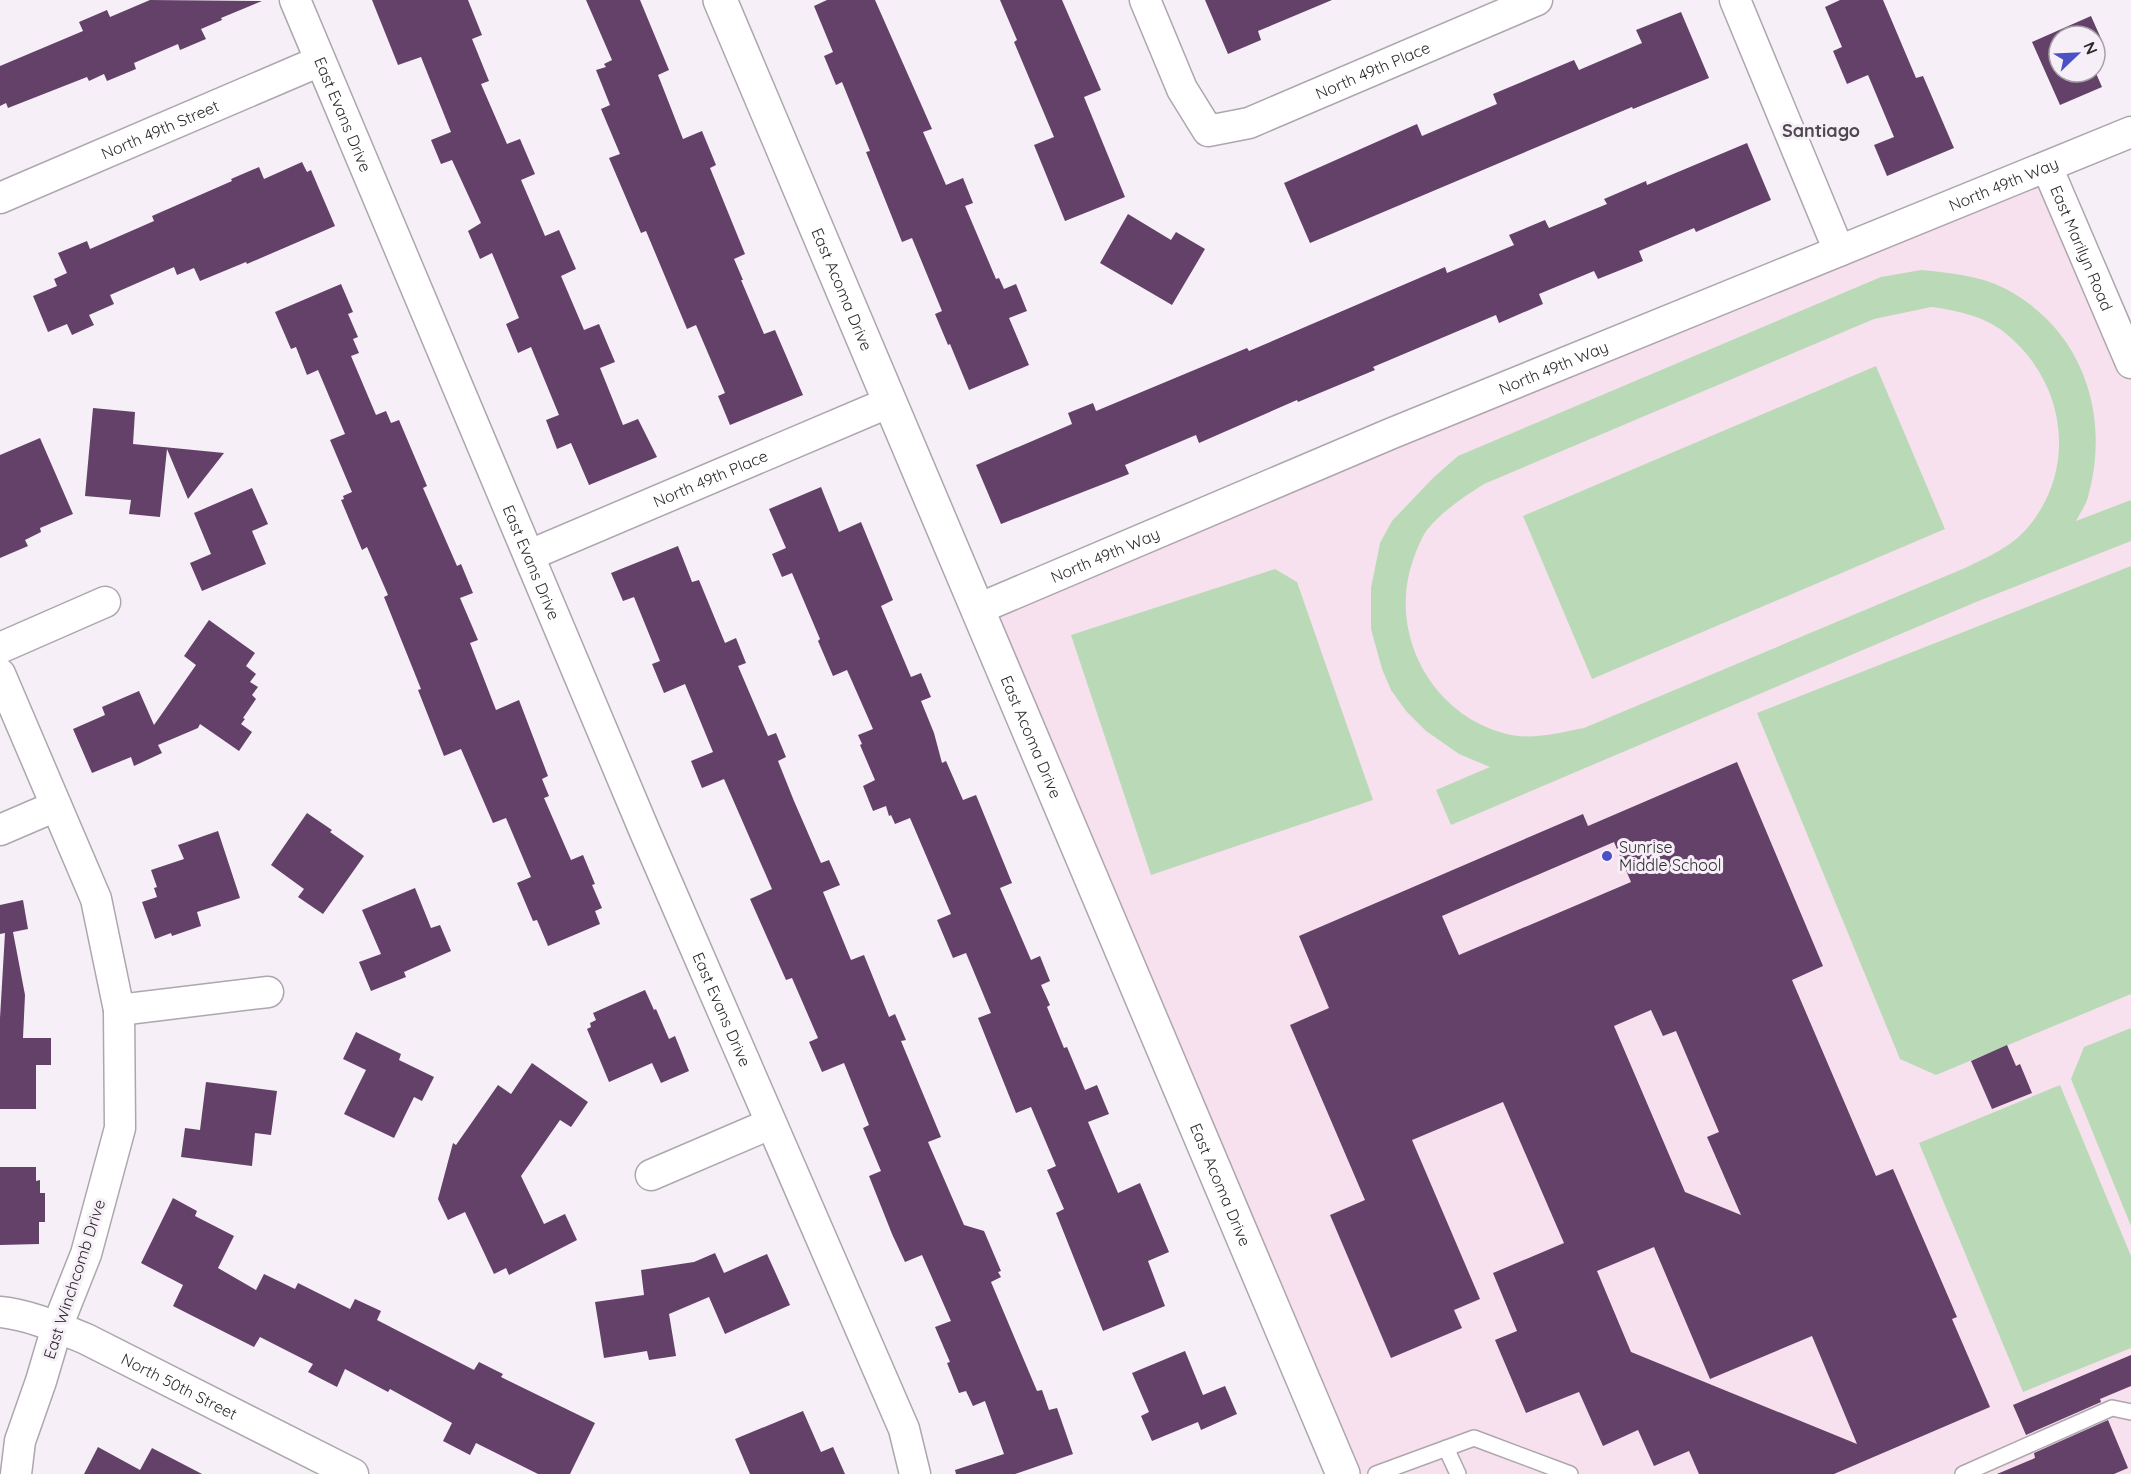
<svg xmlns="http://www.w3.org/2000/svg" width="2131" height="1474" font-family="Quicksand,sans-serif">
	<style>
		.education { fill: #f7e1ee }
		.green { fill: #badab7; fill-rule: evenodd }
		.building { fill: #634168; fill-rule: evenodd }
		.lines { fill: none; stroke-linecap: round; stroke-linejoin: round }
		.lane-casing { stroke: #ada6ae; stroke-width: 18 }
		.street-casing { stroke: #ada6ae; stroke-width: 33 }
		.secondary-casing { stroke: #ada6ae; stroke-width: 36 }
		.lane { stroke: #fff; stroke-width: 15 }
		.street { stroke: #fff; stroke-width: 30 }
		.secondary { stroke: #fff; stroke-width: 33 }
		.poi-dot { fill: #4c50c6; stroke: #f7eff8; stroke-width: 2 }
		.labels { text-anchor: middle; stroke-width: 6; stroke-linejoin: round; paint-order: stroke }
		.street-label { font-size: 16px; fill: #2c2a2d; stroke: #f7eff8 }
		.poi-label { font-size: 16px; fill: #2c2a2d; stroke: #f7eff8; text-anchor: start }
		.neighbourhood-label { font-size: 18px; font-weight: bold; fill: #4e484f; stroke: #f7eff8 }
	</style>
	<rect width="100%" height="100%" fill="#f7eff8"/>
	<path class="education" d="M 2047,167 L 2131,363 L 2131,1474 L 1343,1474 L 978,609 Z"/>
	<path class="green" d="M 1921,270 C 1950,273 1979,275 2006,289 C 2083,330 2111,415 2088,497 C 2086,505 2080,513 2076,521 L 2131,500 L 2131,541 L 1976,602 L 1451,825 L 1436,790 L 1490,767 L 1459,754 L 1426,731 L 1406,711 L 1391,690 L 1382,669 L 1371,629 L 1371,588 L 1380,543 L 1392,521 L 1433,478 L 1458,456 L 1862,285 L 1881,277 ZM 1931,307 C 1955,310 1984,316 2004,332 C 2064,379 2079,465 2029,526 C 2013,546 1988,557 1965,568 L 1584,728 C 1558,733 1529,741 1503,733 C 1431,713 1389,634 1412,563 C 1416,552 1420,540 1427,530 C 1442,511 1464,497 1484,484 L 1874,319 Z
		M 1876,366 L 1945,529 L 1592,679 L 1523,516 Z
		M 2131,566 L 2131,994 L 1936,1075 L 1900,1059 L 1757,713 Z
		M 1275,569 L 1297,582 L 1373,800 L 1151,875 L 1071,635 Z
		M 2131,1028 L 2131,1226 L 2071,1079 L 2084,1047 Z
		M 2060,1085 L 2131,1256 L 2131,1348 L 2023,1392 L 1919,1143 Z"/>
	<path class="building" d="M 150,0 L 262,1 L 221,18 L 222,20 L 201,29 L 206,39 L 180,50 L 178,44 L 134,63 L 136,69 L 107,81 L 104,74 L 89,81 L 87,77 L 8,108 L 6,103 L 0,106 L 0,66 L 83,31 L 79,22 L 107,10 L 110,17 Z
		M 372,0 L 468,0 L 482,35 L 472,39 L 489,81 L 481,84 L 507,144 L 520,139 L 535,174 L 521,180 L 545,236 L 559,230 L 576,269 L 561,276 L 584,330 L 599,324 L 615,362 L 600,368 L 623,425 L 638,419 L 657,457 L 589,485 L 571,443 L 557,449 L 546,420 L 559,415 L 531,347 L 518,353 L 506,324 L 519,318 L 492,253 L 480,259 L 468,231 L 481,223 L 452,160 L 441,164 L 431,140 L 451,132 L 421,57 L 398,65 Z
		M 586,0 L 640,0 L 669,70 L 658,75 L 683,139 L 702,131 L 716,165 L 710,168 L 745,254 L 734,259 L 743,280 L 741,280 L 764,334 L 775,330 L 803,395 L 730,425 L 718,396 L 725,393 L 696,325 L 687,329 L 646,231 L 641,233 L 609,158 L 620,154 L 601,109 L 610,105 L 596,70 L 606,67 L 604,64 L 612,60 Z
		M 827,0 L 875,0 L 932,129 L 923,132 L 946,185 L 963,178 L 973,203 L 965,206 L 996,279 L 999,278 L 1004,289 L 1016,284 L 1027,311 L 1009,318 L 1029,365 L 969,390 L 950,344 L 948,345 L 935,314 L 942,311 L 912,238 L 902,242 L 866,152 L 870,151 L 842,82 L 836,85 L 824,56 L 833,52 L 814,6 Z
		M 1000,0 L 1062,0 L 1101,90 L 1084,97 L 1125,197 L 1065,221 L 1034,145 L 1054,137 L 1014,42 L 1017,40 Z
		M 1205,0 L 1332,0 L 1258,31 L 1261,40 L 1228,54 Z
		M 1840,0 L 1883,0 L 1916,78 L 1923,76 L 1954,148 L 1887,176 L 1874,145 L 1894,137 L 1868,75 L 1847,84 L 1833,51 L 1842,47 L 1825,7 Z
		M 1681,12 L 1709,78 L 1633,109 L 1632,107 L 1310,243 L 1284,183 L 1417,124 L 1422,136 L 1497,104 L 1493,94 L 1574,60 L 1579,70 L 1642,43 L 1636,30 Z
		M 2091,16 L 2103,43 L 2095,47 L 2095,36 L 2059,36 L 2059,72 L 2095,71 L 2102,87 L 2060,105 L 2032,42 Z
		M 1747,143 L 1771,200 L 1696,232 L 1694,228 L 1639,251 L 1643,261 L 1598,279 L 1594,271 L 1539,294 L 1543,304 L 1499,323 L 1496,315 L 1373,367 L 1375,370 L 1298,402 L 1297,400 L 1199,443 L 1196,435 L 1125,465 L 1129,474 L 1001,524 L 976,465 L 1072,424 L 1068,413 L 1093,403 L 1096,411 L 1247,348 L 1249,351 L 1445,267 L 1447,273 L 1514,245 L 1509,235 L 1545,220 L 1549,228 L 1607,204 L 1604,199 L 1646,181 L 1647,185 Z
		M 302,162 L 307,172 L 311,170 L 335,226 L 247,264 L 246,262 L 200,281 L 194,268 L 177,275 L 174,267 L 110,295 L 114,304 L 89,315 L 94,325 L 72,335 L 67,324 L 48,332 L 33,296 L 57,286 L 54,279 L 67,273 L 58,253 L 87,241 L 90,249 L 154,221 L 152,216 L 232,181 L 231,179 L 259,167 L 264,179 Z
		M 1128,214 L 1171,240 L 1176,232 L 1205,249 L 1172,305 L 1100,263 Z
		M 341,284 L 353,312 L 348,314 L 358,337 L 353,339 L 359,353 L 351,356 L 376,415 L 386,411 L 391,423 L 399,420 L 427,486 L 423,488 L 457,566 L 461,564 L 473,593 L 460,598 L 478,640 L 470,643 L 496,710 L 519,700 L 548,776 L 542,779 L 549,796 L 544,798 L 571,860 L 583,855 L 595,884 L 592,885 L 602,908 L 595,911 L 600,924 L 548,946 L 537,920 L 533,921 L 517,883 L 531,877 L 506,818 L 493,823 L 461,749 L 444,756 L 418,690 L 421,689 L 384,597 L 388,595 L 367,547 L 362,550 L 341,500 L 344,499 L 343,496 L 352,492 L 330,440 L 345,434 L 318,370 L 307,375 L 296,347 L 291,349 L 275,312 Z
		M 93,408 L 135,412 L 133,444 L 224,453 L 188,499 L 167,449 L 160,517 L 129,514 L 131,500 L 85,496 Z
		M 40,438 L 73,514 L 40,528 L 41,532 L 25,540 L 28,546 L 0,558 L 0,455 Z
		M 821,487 L 839,532 L 861,522 L 893,600 L 881,606 L 911,677 L 921,673 L 931,697 L 921,701 L 934,733 L 942,763 L 946,761 L 963,800 L 976,795 L 1012,883 L 1000,888 L 1031,960 L 1040,956 L 1050,981 L 1041,985 L 1050,1005 L 1047,1007 L 1064,1048 L 1067,1047 L 1085,1090 L 1097,1085 L 1109,1114 L 1088,1122 L 1118,1193 L 1140,1183 L 1169,1252 L 1148,1261 L 1165,1306 L 1103,1331 L 1056,1213 L 1064,1209 L 1047,1170 L 1056,1166 L 1031,1107 L 1016,1113 L 978,1018 L 991,1013 L 966,953 L 953,958 L 937,920 L 951,914 L 910,818 L 895,824 L 891,815 L 889,816 L 886,806 L 873,811 L 863,786 L 875,780 L 860,745 L 862,744 L 858,735 L 873,729 L 847,670 L 833,676 L 818,641 L 820,639 L 792,573 L 782,577 L 772,554 L 786,548 L 769,509 Z
		M 252,488 L 268,524 L 252,531 L 266,564 L 202,591 L 190,563 L 211,554 L 194,513 Z
		M 678,546 L 692,582 L 699,580 L 725,643 L 736,638 L 746,663 L 738,666 L 768,736 L 776,733 L 786,757 L 778,761 L 794,801 L 821,863 L 829,860 L 840,885 L 823,892 L 851,960 L 864,955 L 889,1017 L 895,1014 L 906,1040 L 901,1041 L 941,1137 L 928,1142 L 964,1225 L 984,1231 L 1001,1271 L 998,1272 L 1001,1277 L 991,1282 L 1037,1391 L 1042,1390 L 1049,1410 L 1057,1408 L 1073,1454 L 1015,1474 L 956,1474 L 955,1470 L 1004,1454 L 985,1401 L 973,1406 L 966,1391 L 959,1393 L 947,1363 L 950,1362 L 935,1327 L 951,1321 L 922,1255 L 905,1262 L 892,1234 L 869,1176 L 881,1171 L 863,1128 L 869,1125 L 844,1063 L 822,1072 L 809,1042 L 818,1038 L 792,978 L 786,980 L 750,899 L 772,889 L 724,779 L 702,788 L 691,761 L 713,752 L 685,684 L 664,693 L 652,664 L 660,661 L 634,597 L 623,601 L 611,573 Z
		M 209,620 L 255,653 L 246,666 L 256,674 L 250,682 L 258,687 L 252,695 L 256,699 L 243,718 L 245,719 L 241,724 L 252,732 L 239,751 L 200,724 L 198,728 L 158,745 L 162,753 L 134,766 L 131,757 L 92,773 L 73,729 L 105,715 L 102,707 L 139,691 L 154,725 L 196,665 L 184,656 Z
		M 1737,762 L 1823,966 L 1792,980 L 1876,1176 L 1893,1169 L 1957,1317 L 1952,1319 L 1990,1407 L 1834,1474 L 1699,1474 L 1689,1451 L 1654,1466 L 1638,1430 L 1603,1446 L 1579,1392 L 1526,1413 L 1495,1340 L 1517,1331 L 1493,1273 L 1564,1243 L 1503,1102 L 1412,1140 L 1480,1299 L 1454,1310 L 1462,1328 L 1391,1358 L 1330,1215 L 1365,1200 L 1290,1025 L 1329,1008 L 1299,936 L 1583,814 L 1588,826 ZM 1614,842 L 1631,882 L 1459,955 L 1442,916 ZM 1651,1010 L 1663,1036 L 1676,1031 L 1719,1132 L 1707,1137 L 1741,1215 L 1685,1192 L 1614,1026 ZM 1654,1247 L 1710,1379 L 1812,1336 L 1857,1444 L 1631,1352 L 1597,1271 Z
		M 307,813 L 332,830 L 330,832 L 364,856 L 323,914 L 298,897 L 304,889 L 271,865 Z
		M 218,831 L 240,898 L 197,912 L 201,926 L 172,936 L 171,933 L 155,939 L 142,902 L 157,897 L 154,888 L 157,887 L 151,870 L 184,859 L 178,845 Z
		M 415,888 L 431,928 L 440,925 L 451,951 L 404,972 L 406,977 L 371,991 L 359,962 L 381,954 L 362,910 Z
		M 23,900 L 28,929 L 13,932 L 25,995 L 23,1038 L 51,1038 L 51,1065 L 36,1065 L 36,1109 L 0,1109 L 0,1018 L 5,933 L 0,934 L 0,905 Z
		M 645,990 L 654,1010 L 656,1009 L 669,1039 L 675,1036 L 689,1071 L 661,1083 L 652,1063 L 609,1082 L 587,1029 L 591,1027 L 590,1023 L 596,1020 L 593,1013 Z
		M 356,1032 L 401,1054 L 399,1060 L 434,1077 L 422,1101 L 414,1097 L 394,1138 L 344,1114 L 366,1070 L 343,1059 Z
		M 2007,1045 L 2016,1066 L 2020,1064 L 2032,1093 L 1992,1109 L 1971,1061 Z
		M 532,1063 L 588,1102 L 571,1127 L 560,1120 L 521,1176 L 544,1224 L 565,1214 L 577,1240 L 509,1275 L 506,1268 L 494,1274 L 465,1212 L 448,1220 L 438,1199 L 453,1143 L 456,1145 L 498,1085 L 511,1094 Z
		M 206,1082 L 277,1091 L 271,1135 L 255,1133 L 252,1166 L 181,1157 L 185,1128 L 200,1130 Z
		M 0,1167 L 36,1167 L 36,1181 L 40,1180 L 40,1193 L 45,1193 L 45,1222 L 39,1222 L 39,1244 L 0,1245 Z
		M 173,1198 L 197,1211 L 195,1216 L 234,1236 L 218,1268 L 256,1290 L 264,1274 L 295,1289 L 298,1283 L 350,1309 L 355,1299 L 381,1311 L 377,1320 L 474,1370 L 479,1362 L 503,1374 L 501,1377 L 595,1423 L 570,1474 L 538,1474 L 476,1443 L 470,1455 L 443,1441 L 452,1423 L 390,1389 L 388,1392 L 345,1369 L 337,1387 L 308,1372 L 313,1364 L 260,1337 L 254,1347 L 173,1306 L 183,1285 L 141,1263 Z
		M 715,1253 L 724,1273 L 767,1254 L 790,1305 L 725,1334 L 709,1297 L 669,1314 L 676,1356 L 649,1360 L 647,1351 L 604,1358 L 595,1302 L 644,1295 L 641,1270 L 694,1262 Z
		M 1185,1351 L 1203,1395 L 1225,1386 L 1237,1414 L 1201,1430 L 1198,1422 L 1152,1441 L 1141,1416 L 1149,1412 L 1132,1373 Z
		M 2131,1355 L 2131,1386 L 2100,1399 L 2101,1402 L 2026,1435 L 2013,1405 Z
		M 803,1411 L 821,1452 L 833,1447 L 845,1474 L 750,1474 L 735,1439 Z
		M 2108,1420 L 2128,1468 L 2114,1474 L 1997,1474 L 2035,1458 L 2034,1453 Z
		M 98,1447 L 140,1470 L 152,1448 L 202,1474 L 84,1474 Z"/>
	<g class="lines">
		<g class="lane-casing">
			<path id="lane" d="M 1446,1448 L 1458,1474
				M 1376,1474 L 1474,1438 L 1570,1474
				M 1963,1474 L 2112,1408 L 2131,1412"/>
		</g>
		<g class="street-casing">
			<g id="street">
				<path id="s1" d="M 295,0 L 645,832 L 904,1429 L 915,1474"/>
				<path id="s2" d="M 1145,0 L 1182,89 L 1208,131 L 1249,123 L 1537,0"/>
				<path d="M 1735,0 L 1839,251"/>
				<path id="s3" d="M 2047,167 L 2131,363"/>
				<path id="s4" d="M 0,198 L 320,61"/>
				<path id="s5" d="M 530,555 L 890,402"/>
				<path id="s6" d="M 978,609 L 1390,434 L 2131,132"/>
				<path d="M 0,648 L 105,602"/>
				<path d="M 0,674 L 96,899 L 119,1010 L 120,1128 L 86,1254 L 57,1327 L 41,1381 L 20,1441 L 16,1474"/>
				<path d="M 0,830 L 56,806"/>
				<path d="M 119,1010 L 268,992"/>
				<path d="M 651,1175 L 770,1124"/>
				<path id="s7" d="M 0,1312 C 30,1315 59,1328 86,1339 L 353,1474"/>
			</g>
		</g>
		<g class="secondary-casing">
			<g id="secondary">
				<path id="s8" d="M 720,0 L 1343,1474"/>
			</g>
		</g>
		<use href="#lane" class="lane"/>
		<use href="#street" class="street"/>
		<use href="#secondary" class="secondary"/>
	</g>
	<circle class="poi-dot" cx="1607" cy="856" r="6"/>
	<g class="labels">
		<g class="street-label">
			<text dy="6" stroke="none"><textPath href="#s2" startOffset="322">North 49th Place</textPath></text>
			<text dy="6" stroke="none"><textPath href="#s1" startOffset="124">East Evans Drive</textPath></text>
			<text dy="6" stroke="none"><textPath href="#s4" startOffset="174">North 49th Street</textPath></text>
			<text dy="6" stroke="none"><textPath href="#s6" startOffset="1110">North 49th Way</textPath></text>
			<text dy="6" stroke="none"><textPath href="#s3" startOffset="88">East Marilyn Road</textPath></text>
			<text dy="6" stroke="none"><textPath href="#s8" startOffset="314">East Acoma Drive</textPath></text>
			<text dy="6" stroke="none"><textPath href="#s6" startOffset="624">North 49th Way</textPath></text>
			<text dy="6" stroke="none"><textPath href="#s5" startOffset="196">North 49th Place</textPath></text>
			<text dy="6" stroke="none"><textPath href="#s6" startOffset="138">North 49th Way</textPath></text>
			<text dy="6" stroke="none"><textPath href="#s1" startOffset="610">East Evans Drive</textPath></text>
			<text dy="6" stroke="none"><textPath href="#s8" startOffset="800">East Acoma Drive</textPath></text>
			<text dy="6" stroke="none"><textPath href="#s1" startOffset="1096">East Evans Drive</textPath></text>
			<text dy="6" stroke="none"><textPath href="#s8" startOffset="1286">East Acoma Drive</textPath></text>
			<text transform="translate(74 1279) rotate(-72)" y="6">East Winchcomb Drive</text>
			<text dy="6" stroke="none"><textPath href="#s7" startOffset="195">North 50th Street</textPath></text>
		</g>
		<g class="poi-label">
			<text x="1619" y="853">Sunrise<tspan x="1619" dy="18">Middle School</tspan></text>
		</g>
		<g class="neighbourhood-label">
			<text x="1821" y="137">Santiago</text>
		</g>
	</g>
	<g transform="translate(2077 54) rotate(67)"><circle r="28" fill="#f7eff8" stroke="#a6a0a7" stroke-width="1.5"/>
	<path d="M0-4.5L10 22L0 15L-10 22Z" fill="#4c50c6"/>
	<text y="-9" font-size="16" font-weight="bold" text-anchor="middle" fill="#2c2a2d">N</text>
	</g>
</svg>
